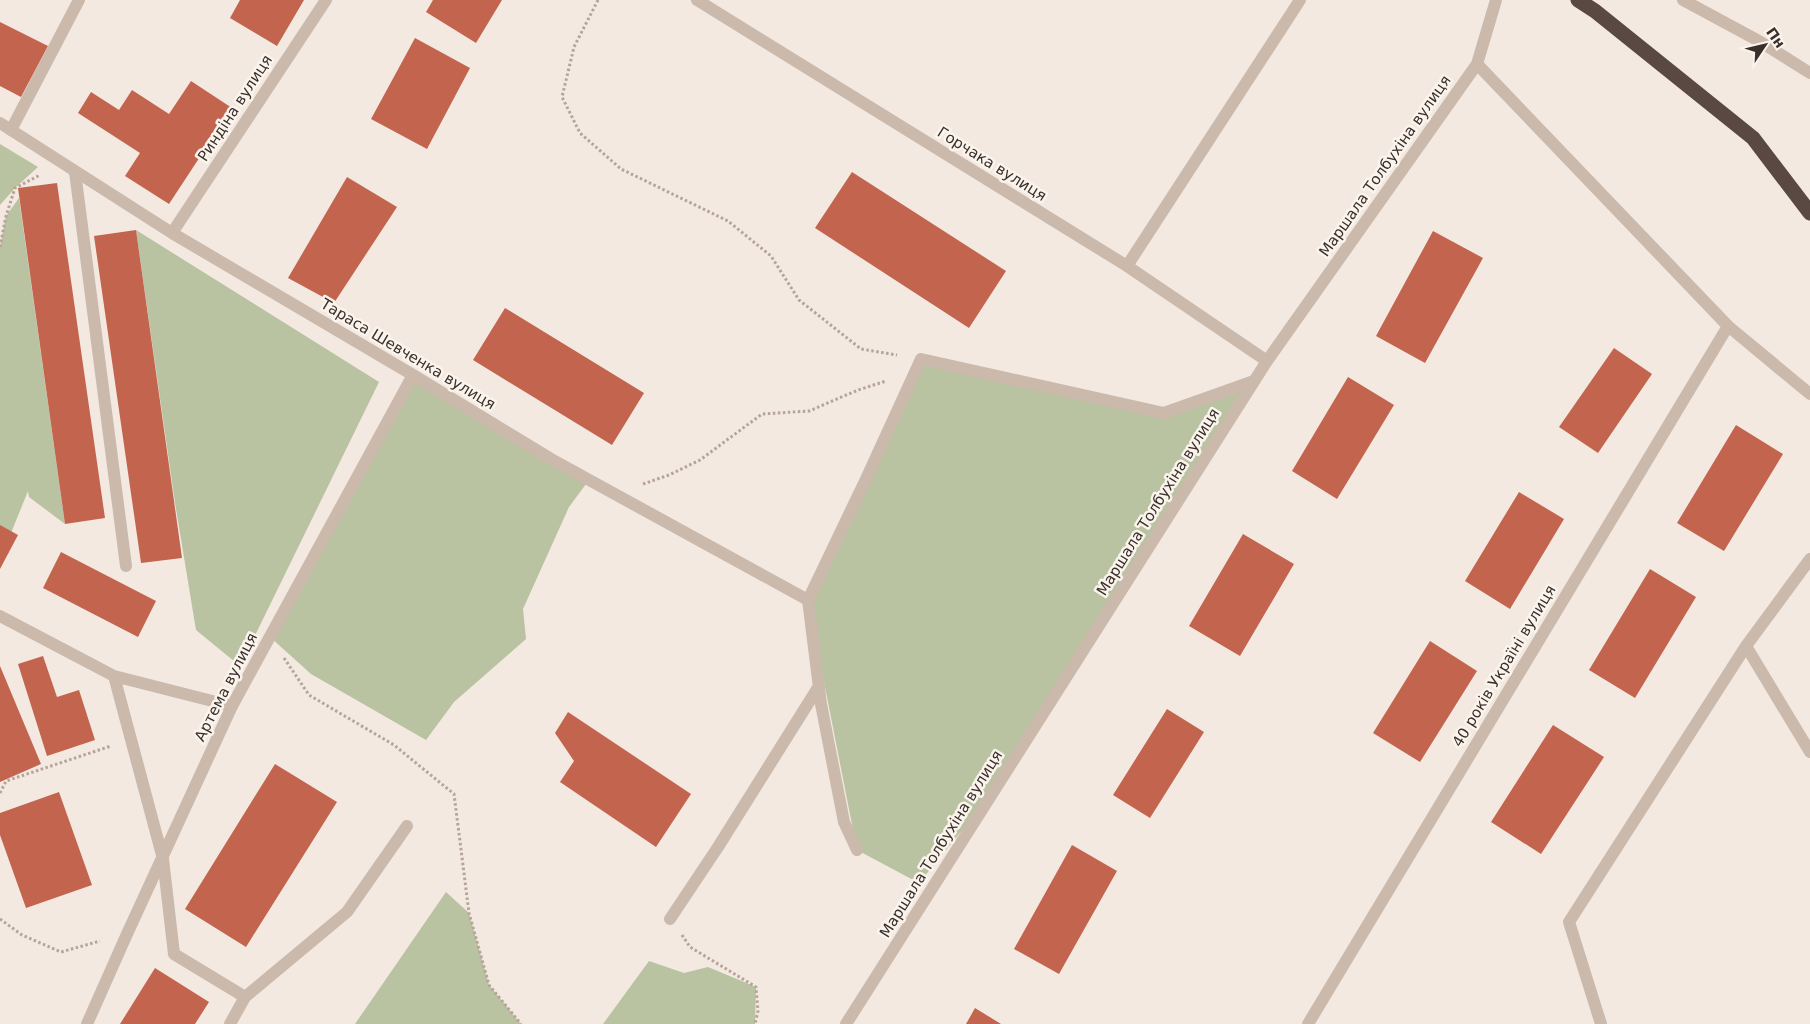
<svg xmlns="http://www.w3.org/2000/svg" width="1810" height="1024" font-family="'DejaVu Sans',sans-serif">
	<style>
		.green { fill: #b9c2a1 }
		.building { fill: #c3644f }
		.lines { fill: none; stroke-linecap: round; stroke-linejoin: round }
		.path { stroke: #b7a397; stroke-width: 3; stroke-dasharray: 2.5 2.5; stroke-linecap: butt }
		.lane { stroke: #cbb9ac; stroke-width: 12 }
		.street { stroke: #cbb9ac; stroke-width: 12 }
		.highway { stroke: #5a4842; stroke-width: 15 }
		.labels { text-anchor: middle; stroke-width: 5; stroke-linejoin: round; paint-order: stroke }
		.street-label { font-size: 15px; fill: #3a2f2b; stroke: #faf4ed }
	</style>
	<rect width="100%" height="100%" fill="#f3e9e1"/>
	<path class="green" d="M 0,144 L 38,167 L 15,188 L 0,205 Z
		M 19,198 L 65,524 L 29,497 L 28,491 L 11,533 L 0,527 L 0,247 L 6,216 Z
		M 136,230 L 379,382 L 240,666 L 196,630 L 175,503 Z
		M 921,359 L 1164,413 L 1254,381 L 991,795 L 919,883 L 857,850 L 808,600 Z
		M 413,375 L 589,480 L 569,507 L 523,609 L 526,639 L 454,702 L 426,740 L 311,674 L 270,637 Z
		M 446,892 L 469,913 L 489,985 L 521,1024 L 355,1024 Z
		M 649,961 L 684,973 L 708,967 L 756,987 L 755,1024 L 603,1024 Z"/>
	<path class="building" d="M 240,0 L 304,0 L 277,46 L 230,18 Z
		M 433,0 L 502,0 L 476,43 L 426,12 Z
		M 0,22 L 48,46 L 21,97 L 0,86 Z
		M 415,38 L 470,68 L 427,149 L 371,119 Z
		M 191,81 L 232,108 L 169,204 L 125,176 L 140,153 L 78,113 L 91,92 L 119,110 L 132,90 L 169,114 Z
		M 852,172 L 1006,271 L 969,328 L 815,228 Z
		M 347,177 L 397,207 L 334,303 L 288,278 Z
		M 57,183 L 105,518 L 65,524 L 18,188 Z
		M 136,230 L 182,558 L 141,563 L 94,236 Z
		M 1433,231 L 1483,258 L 1425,363 L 1376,336 Z
		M 505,308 L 644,393 L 612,445 L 473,360 Z
		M 1614,348 L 1652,374 L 1598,453 L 1559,427 Z
		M 1348,377 L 1394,405 L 1337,499 L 1292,471 Z
		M 1736,425 L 1783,454 L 1724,551 L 1677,523 Z
		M 1519,492 L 1564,519 L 1510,609 L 1465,581 Z
		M 0,525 L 18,535 L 0,569 Z
		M 1243,534 L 1294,564 L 1240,656 L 1189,626 Z
		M 61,552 L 156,601 L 138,637 L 43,588 Z
		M 1650,569 L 1696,597 L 1635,698 L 1589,670 Z
		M 1430,641 L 1477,671 L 1420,762 L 1373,733 Z
		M 43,656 L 57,697 L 79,690 L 95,740 L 47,756 L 18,664 Z
		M 0,666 L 41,764 L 0,782 Z
		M 1167,709 L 1204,732 L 1150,818 L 1113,795 Z
		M 568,712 L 691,794 L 656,847 L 560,782 L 574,761 L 555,733 Z
		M 1553,725 L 1604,757 L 1541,854 L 1491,822 Z
		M 275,764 L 337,802 L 246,947 L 185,909 Z
		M 59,792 L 92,885 L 26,908 L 0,835 L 0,813 Z
		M 1072,845 L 1117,871 L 1059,974 L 1014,949 Z
		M 155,968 L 209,1002 L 195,1024 L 120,1024 Z
		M 975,1008 L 1001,1024 L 966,1024 Z"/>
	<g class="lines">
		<path class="path" d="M 598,0 L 574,47 L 562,97 L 580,133 L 621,169 L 728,221 L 771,256 L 799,300 L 861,349 L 897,355
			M 0,247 L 6,216 L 15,188 L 40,175
			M 643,484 L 669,475 L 700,460 L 762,414 L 809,411 L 858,390 L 886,381
			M 284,658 L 309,695 L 394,745 L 454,794 L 469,913 L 489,985 L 521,1024
			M 0,793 L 6,781 L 111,746
			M 0,919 L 22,935 L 61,952 L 100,941
			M 682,935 L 690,947 L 756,987 L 758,1011 L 755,1024"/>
		<path class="lane" d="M 11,130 L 79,0
			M 75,172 L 126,566
			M 1127,266 L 1300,0
			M 0,616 L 114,676 L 163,859 L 174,954 L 245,997 L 347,912 L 407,826
			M 114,676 L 232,706
			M 857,850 L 844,822 L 821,704 L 808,600 L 866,479 L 921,359 L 1164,413 L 1254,381
			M 670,919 L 718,847 L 819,686
			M 230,1024 L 245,997"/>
		<path class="street" d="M 697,0 L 1127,266 L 1267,361
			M 1683,0 L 1759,41 L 1810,73
			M 1477,64 L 1728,326 L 1810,394
			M 0,123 L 172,233 L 413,375 L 551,459 L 808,600
			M 172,233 L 326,0
			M 1746,646 L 1810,752
			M 87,1024 L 127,934 L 232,706 L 413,375
			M 846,1024 L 1267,361 L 1477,64 L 1496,0
			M 1308,1024 L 1728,326
			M 1601,1024 L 1569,922 L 1746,646 L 1810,559"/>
		<path class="highway" d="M 1578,0 L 1595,11 L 1753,138 L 1810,213"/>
	</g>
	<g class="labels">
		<g class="street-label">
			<text transform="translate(235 108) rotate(-57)" y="5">Риндіна вулиця</text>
			<text transform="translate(992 164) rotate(32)" y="5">Горчака вулиця</text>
			<text transform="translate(1385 166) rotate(-55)" y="5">Маршала Толбухіна вулиця</text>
			<text transform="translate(408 354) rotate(31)" y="5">Тараса Шевченка вулиця</text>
			<text transform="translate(1158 502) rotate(-58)" y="5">Маршала Толбухіна вулиця</text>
			<text transform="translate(1504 666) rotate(-59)" y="5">40 років Україні вулиця</text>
			<text transform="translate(226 687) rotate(-63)" y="5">Артема вулиця</text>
			<text transform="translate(941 844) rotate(-58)" y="5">Маршала Толбухіна вулиця</text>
		</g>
	</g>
	<g transform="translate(1765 45) rotate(55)" stroke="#faf4ed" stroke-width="4" paint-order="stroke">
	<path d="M0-4L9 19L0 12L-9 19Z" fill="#3a2f2b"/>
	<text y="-8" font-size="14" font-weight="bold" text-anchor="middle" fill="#3a2f2b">Пн</text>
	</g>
</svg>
